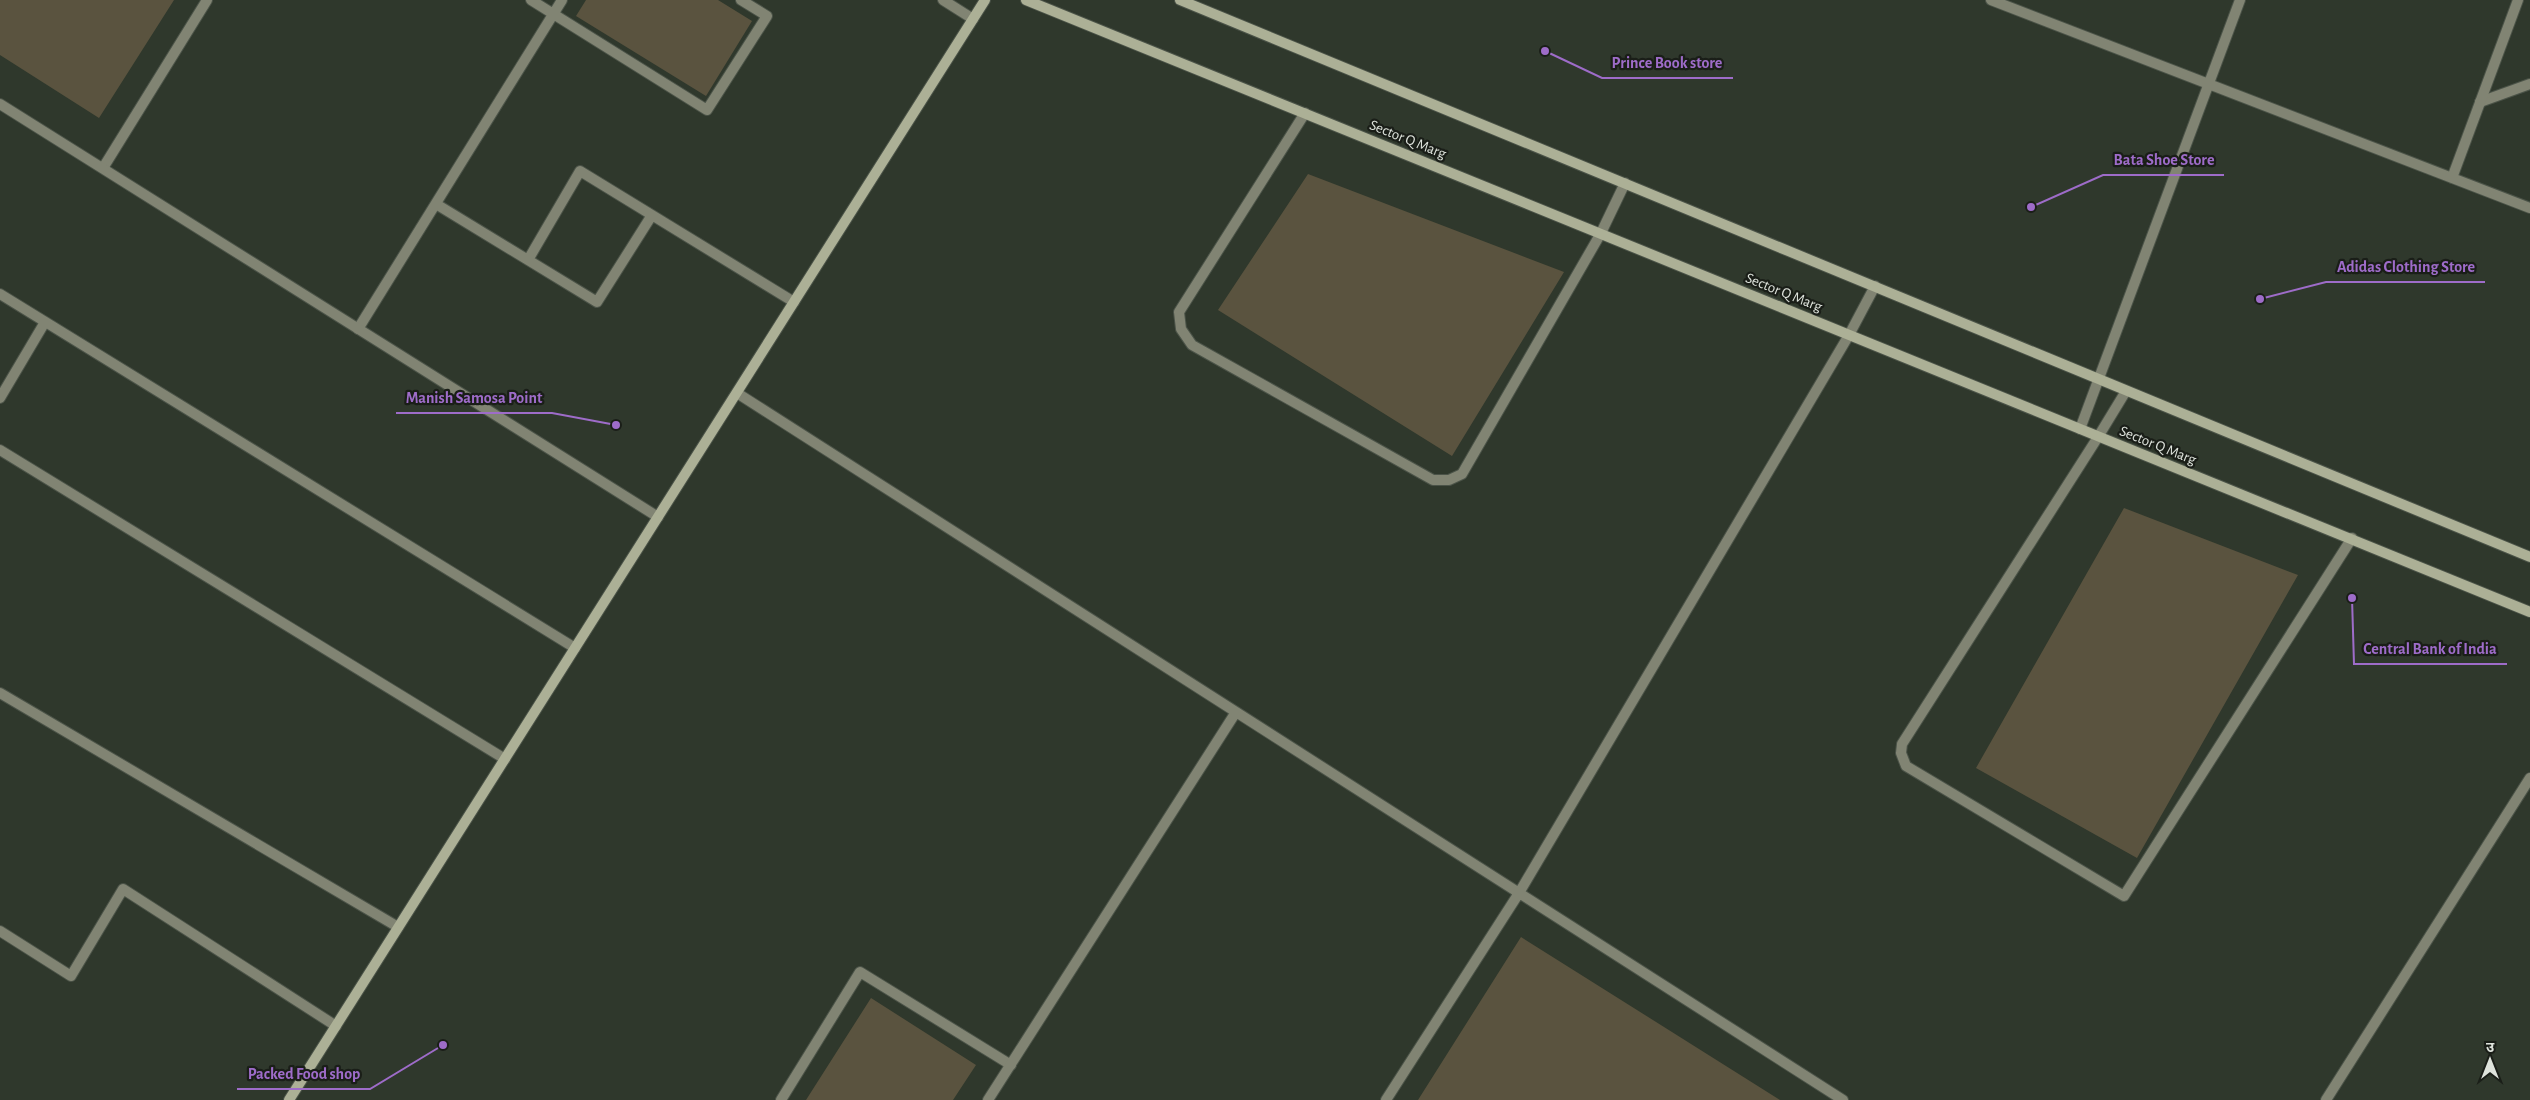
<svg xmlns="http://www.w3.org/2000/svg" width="2530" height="1100" font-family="'Alegreya Sans','Noto Sans Devanagari',sans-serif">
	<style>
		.green { fill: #5a533f }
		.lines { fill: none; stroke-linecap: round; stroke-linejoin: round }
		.lane-casing { stroke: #4b5348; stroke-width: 12 }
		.street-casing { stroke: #4b5348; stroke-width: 12 }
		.secondary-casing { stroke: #4b5348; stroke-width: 12 }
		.lane { stroke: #818473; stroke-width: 10 }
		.street { stroke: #818473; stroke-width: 10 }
		.secondary { stroke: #acb096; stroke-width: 10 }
		.labels { text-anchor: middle; stroke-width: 4.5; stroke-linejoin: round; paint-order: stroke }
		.street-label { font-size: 15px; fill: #dee3dc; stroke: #1a1e18 }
		.leader { fill: none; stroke: #9e6cc9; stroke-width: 2 }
		.callout-dot { fill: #9e6cc9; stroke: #1a1e18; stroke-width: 2 }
		.callout-label { font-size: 16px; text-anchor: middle; font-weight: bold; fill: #9e6cc9; stroke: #1a1e18; stroke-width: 4.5; stroke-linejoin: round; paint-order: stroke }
	</style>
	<rect width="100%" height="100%" fill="#2f382c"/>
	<path class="green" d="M 0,0 L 174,0 L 99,118 L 0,55 Z
		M 586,0 L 718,0 L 752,21 L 706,96 L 576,16 Z
		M 1308,174 L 1564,272 L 1452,456 L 1218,310 Z
		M 2124,508 L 2298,575 L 2137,858 L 1976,768 Z
		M 1521,937 L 1780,1100 L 1418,1100 Z
		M 871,998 L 976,1065 L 953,1100 L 806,1100 Z"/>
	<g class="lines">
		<g class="lane-casing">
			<path id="lane" d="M 531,0 L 707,110 L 767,16 L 741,0
				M 943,0 L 973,19
				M 2480,102 L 2530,84
				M 103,168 L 207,0
				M 436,204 L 597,302 L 652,215
				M 528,260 L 580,171 L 794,302
				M 0,294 L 575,648
				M 358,329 L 562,0
				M 0,398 L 45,322
				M 0,450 L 505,759
				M 0,693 L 398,927
				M 0,931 L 71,976 L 123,889 L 336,1026
				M 781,1100 L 860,972 L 1011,1065"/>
		</g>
		<g class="street-casing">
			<path id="street" d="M 1991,0 L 2530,208
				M 0,104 L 658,517
				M 1305,113 L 1179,312 L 1181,329 L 1192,345 L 1433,480 L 1449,480 L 1462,474 L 1601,233 L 1625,183
				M 2452,178 L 2518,0
				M 2126,391 L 2098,437 L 1902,744 L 1901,753 L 1906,766 L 2124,896 L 2352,538
				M 737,393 L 1843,1100
				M 2080,429 L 2240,0
				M 988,1100 L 1236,712
				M 1386,1100 L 1519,893 L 1849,335 L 1875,286
				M 2326,1100 L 2530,778"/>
		</g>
		<g class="secondary-casing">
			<path id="secondary" d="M 1026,0 L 2530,612
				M 1180,0 L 2530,557
				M 289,1100 L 985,0"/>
		</g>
		<use href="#lane" class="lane"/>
		<use href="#street" class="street"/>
		<use href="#secondary" class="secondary"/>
	</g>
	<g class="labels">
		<g class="street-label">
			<text transform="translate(1408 139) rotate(22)" y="5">Sector Q Marg</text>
			<text transform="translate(1784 292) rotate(22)" y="5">Sector Q Marg</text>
			<text transform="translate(2158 445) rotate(22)" y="5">Sector Q Marg</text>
		</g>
	</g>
	<path class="leader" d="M1545 51L1602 78H1733M2031 207L2103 175H2224M2260 299L2326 282H2485M616 425L552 413H396M2352 598L2354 664H2507M443 1045L370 1089H237"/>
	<g class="callout-dot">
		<circle cx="1545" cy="51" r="5"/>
		<circle cx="2031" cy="207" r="5"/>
		<circle cx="2260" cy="299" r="5"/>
		<circle cx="616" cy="425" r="5"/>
		<circle cx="2352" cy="598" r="5"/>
		<circle cx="443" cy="1045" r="5"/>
	</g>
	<g class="callout-label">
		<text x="1667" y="68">Prince Book store</text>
		<text x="2164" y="165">Bata Shoe Store</text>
		<text x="2406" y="272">Adidas Clothing Store</text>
		<text x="474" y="403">Manish Samosa Point</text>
		<text x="2430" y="654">Central Bank of India</text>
		<text x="304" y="1079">Packed Food shop</text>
	</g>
	<g transform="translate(2490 1060)" stroke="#1a1e18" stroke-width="4" paint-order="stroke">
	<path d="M0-4L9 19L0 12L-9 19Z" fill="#dee3dc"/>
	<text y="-8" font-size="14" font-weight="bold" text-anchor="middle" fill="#dee3dc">उ</text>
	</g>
</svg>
